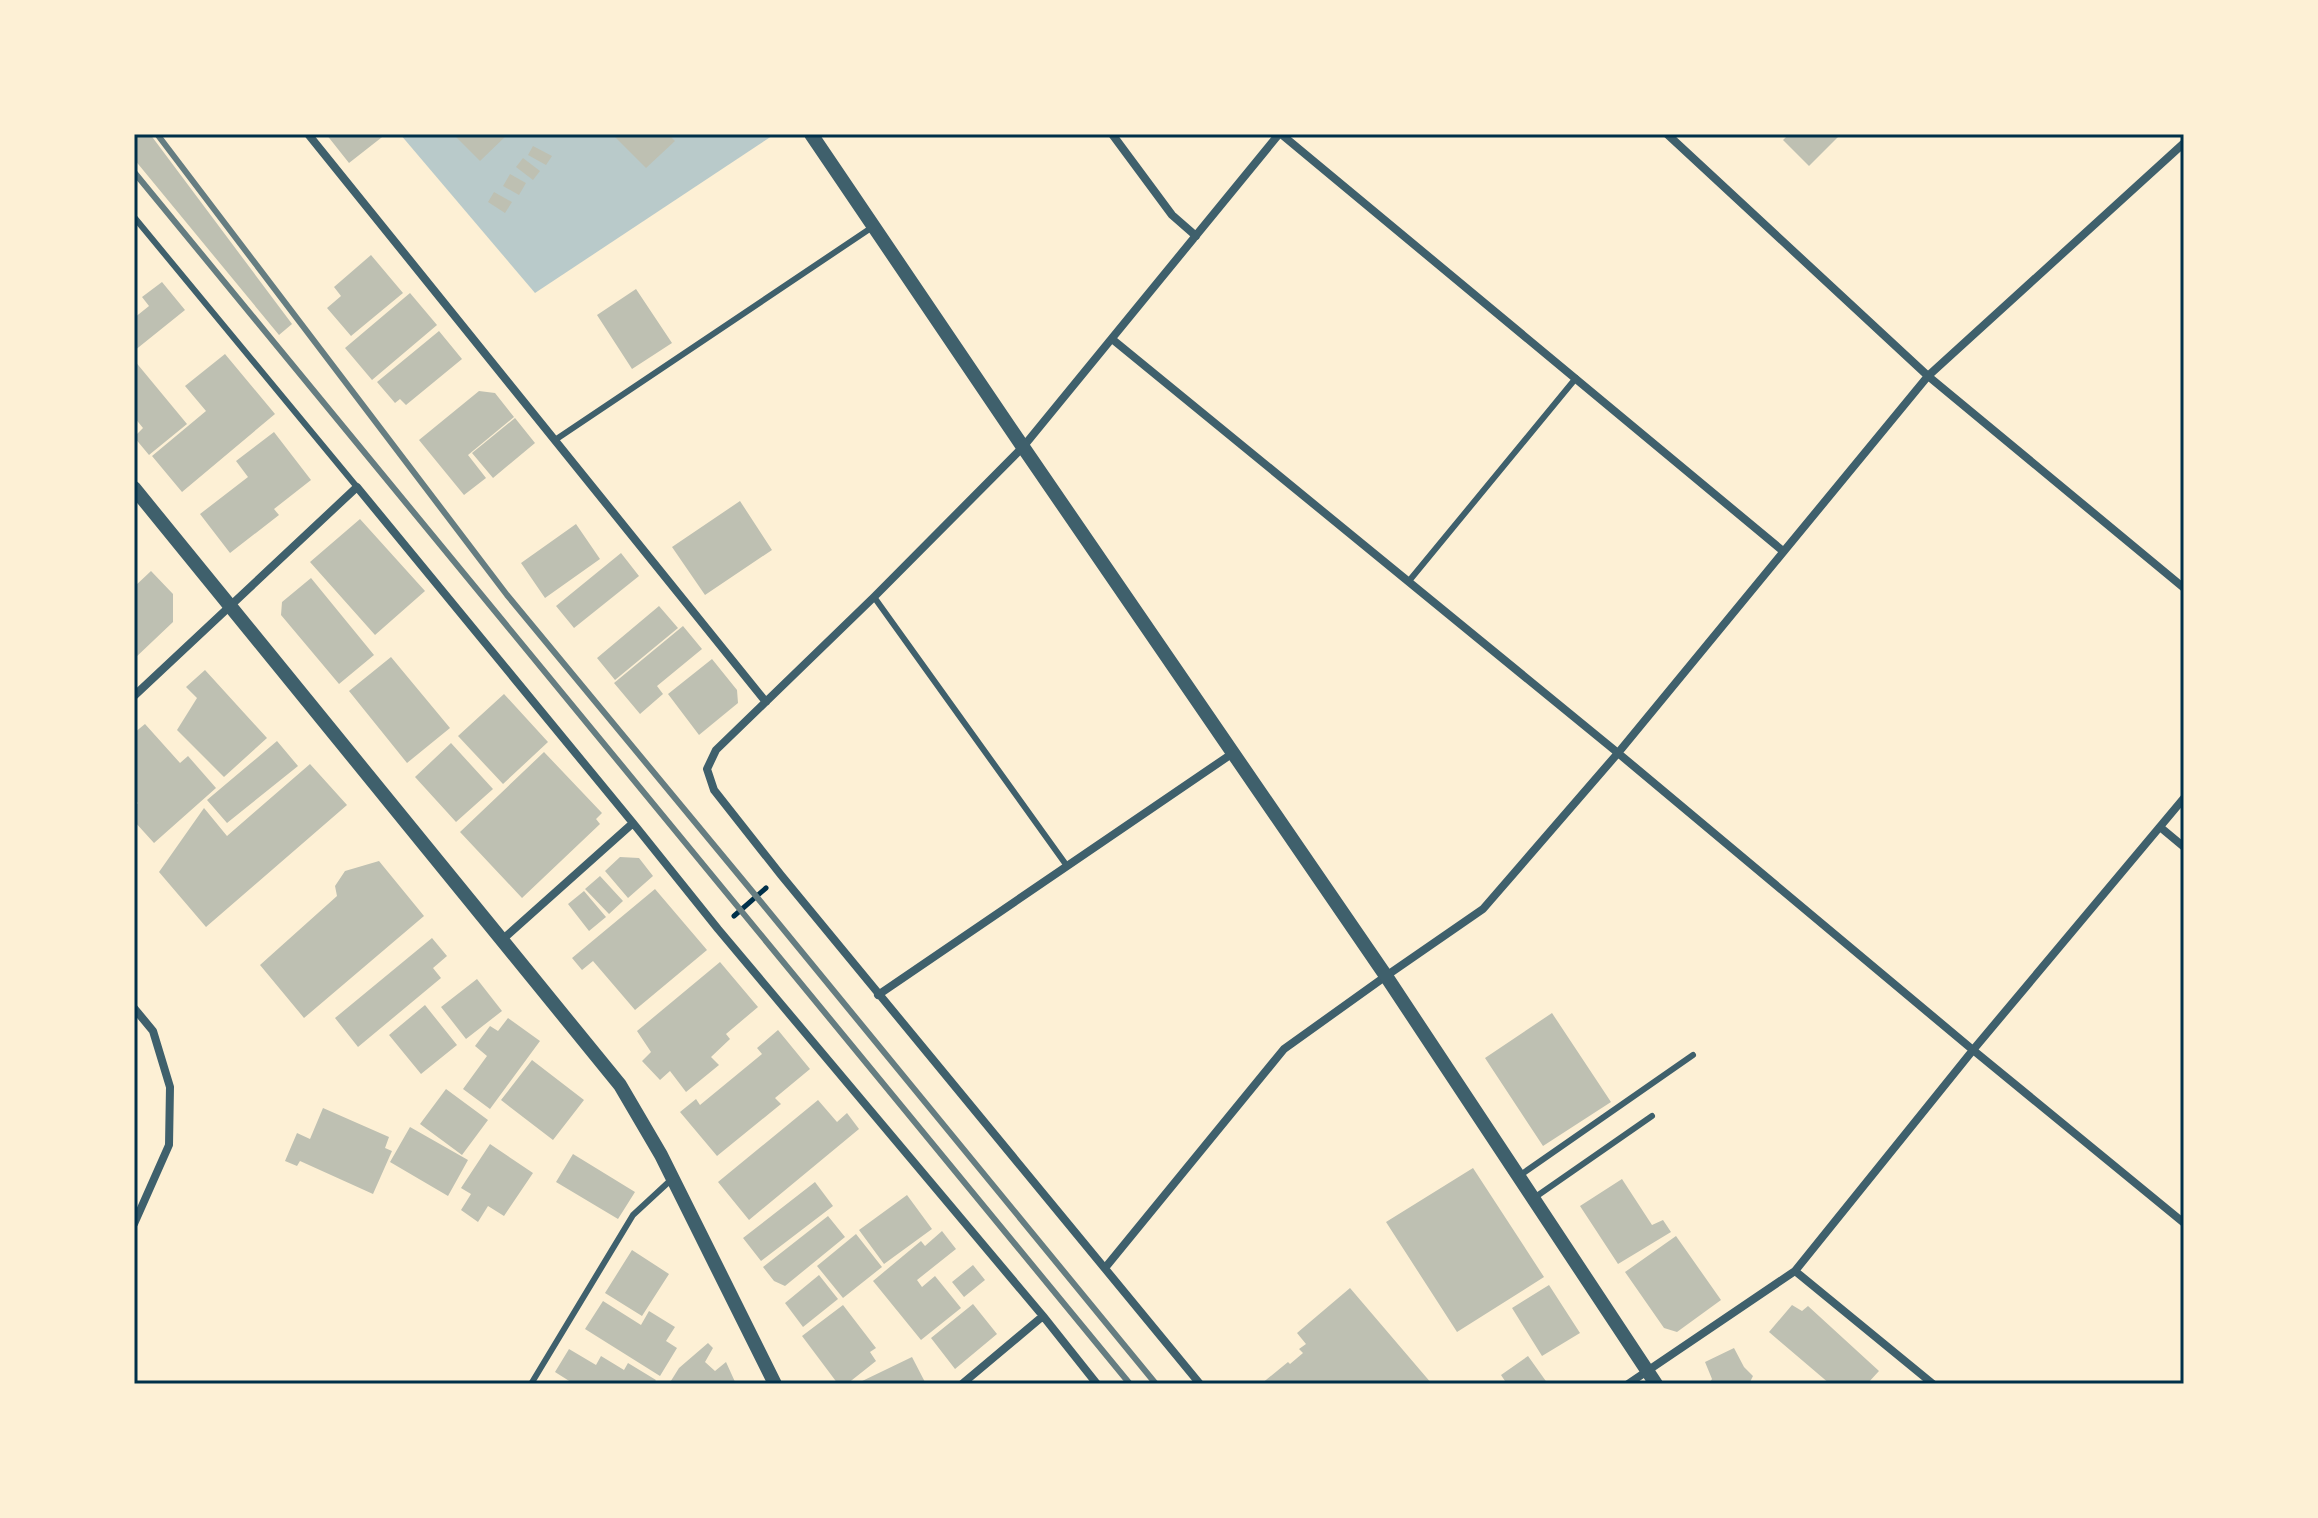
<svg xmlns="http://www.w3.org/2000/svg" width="2318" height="1518" font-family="'DejaVu Sans',sans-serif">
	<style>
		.green { fill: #b9caca }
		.building { fill: #bec0b2 }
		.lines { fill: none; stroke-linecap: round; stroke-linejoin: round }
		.path { stroke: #003049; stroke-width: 5 }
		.service { stroke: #3f606c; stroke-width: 6 }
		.minor { stroke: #3f606c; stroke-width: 8 }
		.tertiary { stroke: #3f606c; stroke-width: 14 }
		.rail { stroke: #657d81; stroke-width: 6 }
		.neatline { fill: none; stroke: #003049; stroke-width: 3 }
	</style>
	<rect width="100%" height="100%" fill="#fdf0d5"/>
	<path class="green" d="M 400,134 L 775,134 L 535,293 Z"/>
	<path class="building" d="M 134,134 L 150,134 L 292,324 L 279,335 L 134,159 Z
		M 326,134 L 386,134 L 349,163 Z
		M 453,134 L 508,134 L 480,161 Z
		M 612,134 L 668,134 L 675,141 L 646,168 Z
		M 1789,134 L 1841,134 L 1809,166 L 1783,140 Z
		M 533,146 L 552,156 L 546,165 L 528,155 Z
		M 523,158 L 540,171 L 533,180 L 516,167 Z
		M 510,174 L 526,183 L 519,195 L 503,186 Z
		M 494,192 L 512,202 L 505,213 L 488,202 Z
		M 371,255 L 403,293 L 351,336 L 327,308 L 341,296 L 334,287 Z
		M 162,282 L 185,310 L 134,351 L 134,318 L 149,306 L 142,297 Z
		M 636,289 L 672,343 L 632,369 L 597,315 Z
		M 410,293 L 437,325 L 372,380 L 345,348 Z
		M 439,331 L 462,359 L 406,405 L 400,399 L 395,403 L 377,382 Z
		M 225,354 L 275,414 L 182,492 L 152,456 L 206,411 L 185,386 Z
		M 134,360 L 187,424 L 149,455 L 134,437 L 143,428 L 134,417 Z
		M 479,391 L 495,393 L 514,417 L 468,455 L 486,478 L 464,495 L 419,440 Z
		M 515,418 L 535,443 L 493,478 L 472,453 Z
		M 274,432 L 311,480 L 274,509 L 279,515 L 230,553 L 200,514 L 248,477 L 236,461 Z
		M 740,501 L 772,550 L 705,595 L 672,547 Z
		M 360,519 L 425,591 L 375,635 L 310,562 Z
		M 576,524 L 600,559 L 545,598 L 521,563 Z
		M 621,553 L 639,576 L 574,628 L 556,606 Z
		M 151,571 L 173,594 L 173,622 L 134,659 L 134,587 Z
		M 311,578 L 374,655 L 339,684 L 281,615 L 282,602 Z
		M 659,606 L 678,628 L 615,680 L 597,658 Z
		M 683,626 L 702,649 L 657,686 L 663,694 L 640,714 L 614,683 Z
		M 391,657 L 450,728 L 407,763 L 349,691 Z
		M 712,659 L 737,690 L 738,703 L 699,735 L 668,694 Z
		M 205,670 L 267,738 L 224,777 L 177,730 L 197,698 L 186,687 Z
		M 504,694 L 548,742 L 503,784 L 458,736 Z
		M 145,724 L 180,763 L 188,756 L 216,788 L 154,843 L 134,821 L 134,807 L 138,803 L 134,799 L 134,733 Z
		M 277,741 L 298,766 L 227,823 L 207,800 Z
		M 451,743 L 493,789 L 456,822 L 415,777 Z
		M 544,752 L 602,813 L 596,819 L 600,824 L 522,898 L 460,832 Z
		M 310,764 L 347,805 L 206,927 L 159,872 L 204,808 L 227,836 Z
		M 620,857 L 639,858 L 653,876 L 628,898 L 605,871 Z
		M 379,861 L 424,916 L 304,1018 L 260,965 L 337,896 L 335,886 L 345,871 Z
		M 600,876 L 623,901 L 609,914 L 585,889 Z
		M 655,889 L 707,950 L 635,1010 L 593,961 L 582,970 L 572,958 Z
		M 584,891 L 606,917 L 589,931 L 568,904 Z
		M 432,938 L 447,956 L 433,968 L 441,978 L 358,1047 L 335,1018 Z
		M 720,962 L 758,1007 L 726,1034 L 730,1039 L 711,1057 L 719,1065 L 686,1092 L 670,1071 L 660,1080 L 642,1061 L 651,1052 L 637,1031 Z
		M 477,979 L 502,1011 L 466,1039 L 441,1007 Z
		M 425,1005 L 457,1045 L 421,1074 L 389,1035 Z
		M 1552,1013 L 1611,1102 L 1543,1146 L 1485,1058 Z
		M 508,1018 L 540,1041 L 490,1109 L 463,1089 L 487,1056 L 475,1046 L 490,1026 L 498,1031 Z
		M 778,1030 L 810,1069 L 775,1098 L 781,1104 L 717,1156 L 680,1112 L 696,1099 L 700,1105 L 762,1054 L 757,1048 Z
		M 532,1060 L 584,1100 L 553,1140 L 501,1100 Z
		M 446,1089 L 488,1120 L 462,1155 L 420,1124 Z
		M 818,1100 L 837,1122 L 847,1113 L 859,1129 L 749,1220 L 718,1182 Z
		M 323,1108 L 389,1137 L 385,1148 L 392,1151 L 373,1194 L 300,1161 L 297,1166 L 285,1161 L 297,1133 L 310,1139 Z
		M 410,1127 L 468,1160 L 448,1196 L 390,1162 Z
		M 490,1144 L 533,1173 L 504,1216 L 488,1206 L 478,1222 L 461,1210 L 471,1194 L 461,1188 Z
		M 573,1154 L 635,1192 L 618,1219 L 556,1182 Z
		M 1473,1168 L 1544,1277 L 1457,1332 L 1386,1222 Z
		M 1622,1179 L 1652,1225 L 1663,1220 L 1671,1232 L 1618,1264 L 1580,1206 Z
		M 815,1182 L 833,1206 L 761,1261 L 743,1238 Z
		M 907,1195 L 932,1229 L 884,1264 L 859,1230 Z
		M 828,1216 L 845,1237 L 785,1286 L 774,1281 L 763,1267 Z
		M 942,1231 L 956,1249 L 917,1280 L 922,1287 L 935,1276 L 961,1308 L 921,1340 L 873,1281 L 921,1241 L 925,1246 Z
		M 856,1234 L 882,1267 L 843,1298 L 817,1266 Z
		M 1676,1236 L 1721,1300 L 1677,1332 L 1664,1328 L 1625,1272 Z
		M 632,1250 L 669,1274 L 642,1316 L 605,1293 Z
		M 973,1265 L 985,1280 L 964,1297 L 952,1282 Z
		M 819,1275 L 838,1299 L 803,1327 L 785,1303 Z
		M 1549,1285 L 1580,1333 L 1542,1356 L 1512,1308 Z
		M 1350,1288 L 1432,1384 L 1261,1384 L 1288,1362 L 1290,1364 L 1303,1353 L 1299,1349 L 1306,1344 L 1297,1333 Z
		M 603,1301 L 641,1325 L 649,1311 L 675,1327 L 666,1341 L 677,1348 L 660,1376 L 585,1329 Z
		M 973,1304 L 997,1334 L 955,1369 L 931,1338 Z
		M 843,1305 L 876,1348 L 870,1352 L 876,1361 L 847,1384 L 838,1384 L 802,1336 Z
		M 1792,1305 L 1802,1311 L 1808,1306 L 1879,1371 L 1867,1384 L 1830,1384 L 1769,1332 Z
		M 708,1343 L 713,1348 L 705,1362 L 715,1371 L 726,1362 L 736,1384 L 669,1384 L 679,1368 Z
		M 1734,1348 L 1744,1367 L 1753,1376 L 1749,1384 L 1709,1384 L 1712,1379 L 1705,1362 Z
		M 569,1349 L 596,1365 L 601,1356 L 624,1370 L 628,1363 L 656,1380 L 653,1384 L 574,1384 L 555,1372 Z
		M 1528,1356 L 1548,1384 L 1507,1384 L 1501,1375 Z
		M 912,1357 L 926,1384 L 856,1384 Z"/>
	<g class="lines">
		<path class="path" d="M 734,916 L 766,888"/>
		<path class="service" d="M 134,217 L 357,487
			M 555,440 L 874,226
			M 1409,581 L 1576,378
			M 874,597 L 1067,866
			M 1519,1176 L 1693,1055
			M 1534,1198 L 1652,1116
			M 531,1384 L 633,1215 L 673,1178"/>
		<path class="minor" d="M 308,134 L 766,702
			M 1112,134 L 1172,215 L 1196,236
			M 1281,134 L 1783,551
			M 1667,134 L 1928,376 L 2184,588
			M 1112,339 L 1618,753 L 1973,1050 L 2184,1223
			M 134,696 L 357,487 L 633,823 L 718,929 L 1043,1316 L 1097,1384
			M 2160,827 L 2184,847
			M 502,940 L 633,823
			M 878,995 L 1233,753
			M 134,1008 L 153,1031 L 170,1087 L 169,1145 L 134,1224
			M 1105,1268 L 1284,1049 L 1386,976 L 1483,909 L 1618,753 L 1928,376 L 2184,143
			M 1795,1271 L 1933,1384
			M 962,1384 L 1043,1316
			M 1200,1384 L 781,875 L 714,790 L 707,769 L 716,750 L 874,597 L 1023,447 L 1279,134
			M 1628,1384 L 1795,1271 L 1973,1050 L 2184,798"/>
		<path class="tertiary" d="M 811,134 L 1023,447 L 1386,976 L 1656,1384
			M 134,488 L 620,1085 L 661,1155 L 775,1384"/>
		<path class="rail" d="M 157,134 L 507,595 L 756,896 L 1156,1384
			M 134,172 L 1130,1384"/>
	</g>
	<rect width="2318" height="1518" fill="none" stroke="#fdf0d5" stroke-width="272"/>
	<rect x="136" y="136" width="2046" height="1246" class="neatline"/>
</svg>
